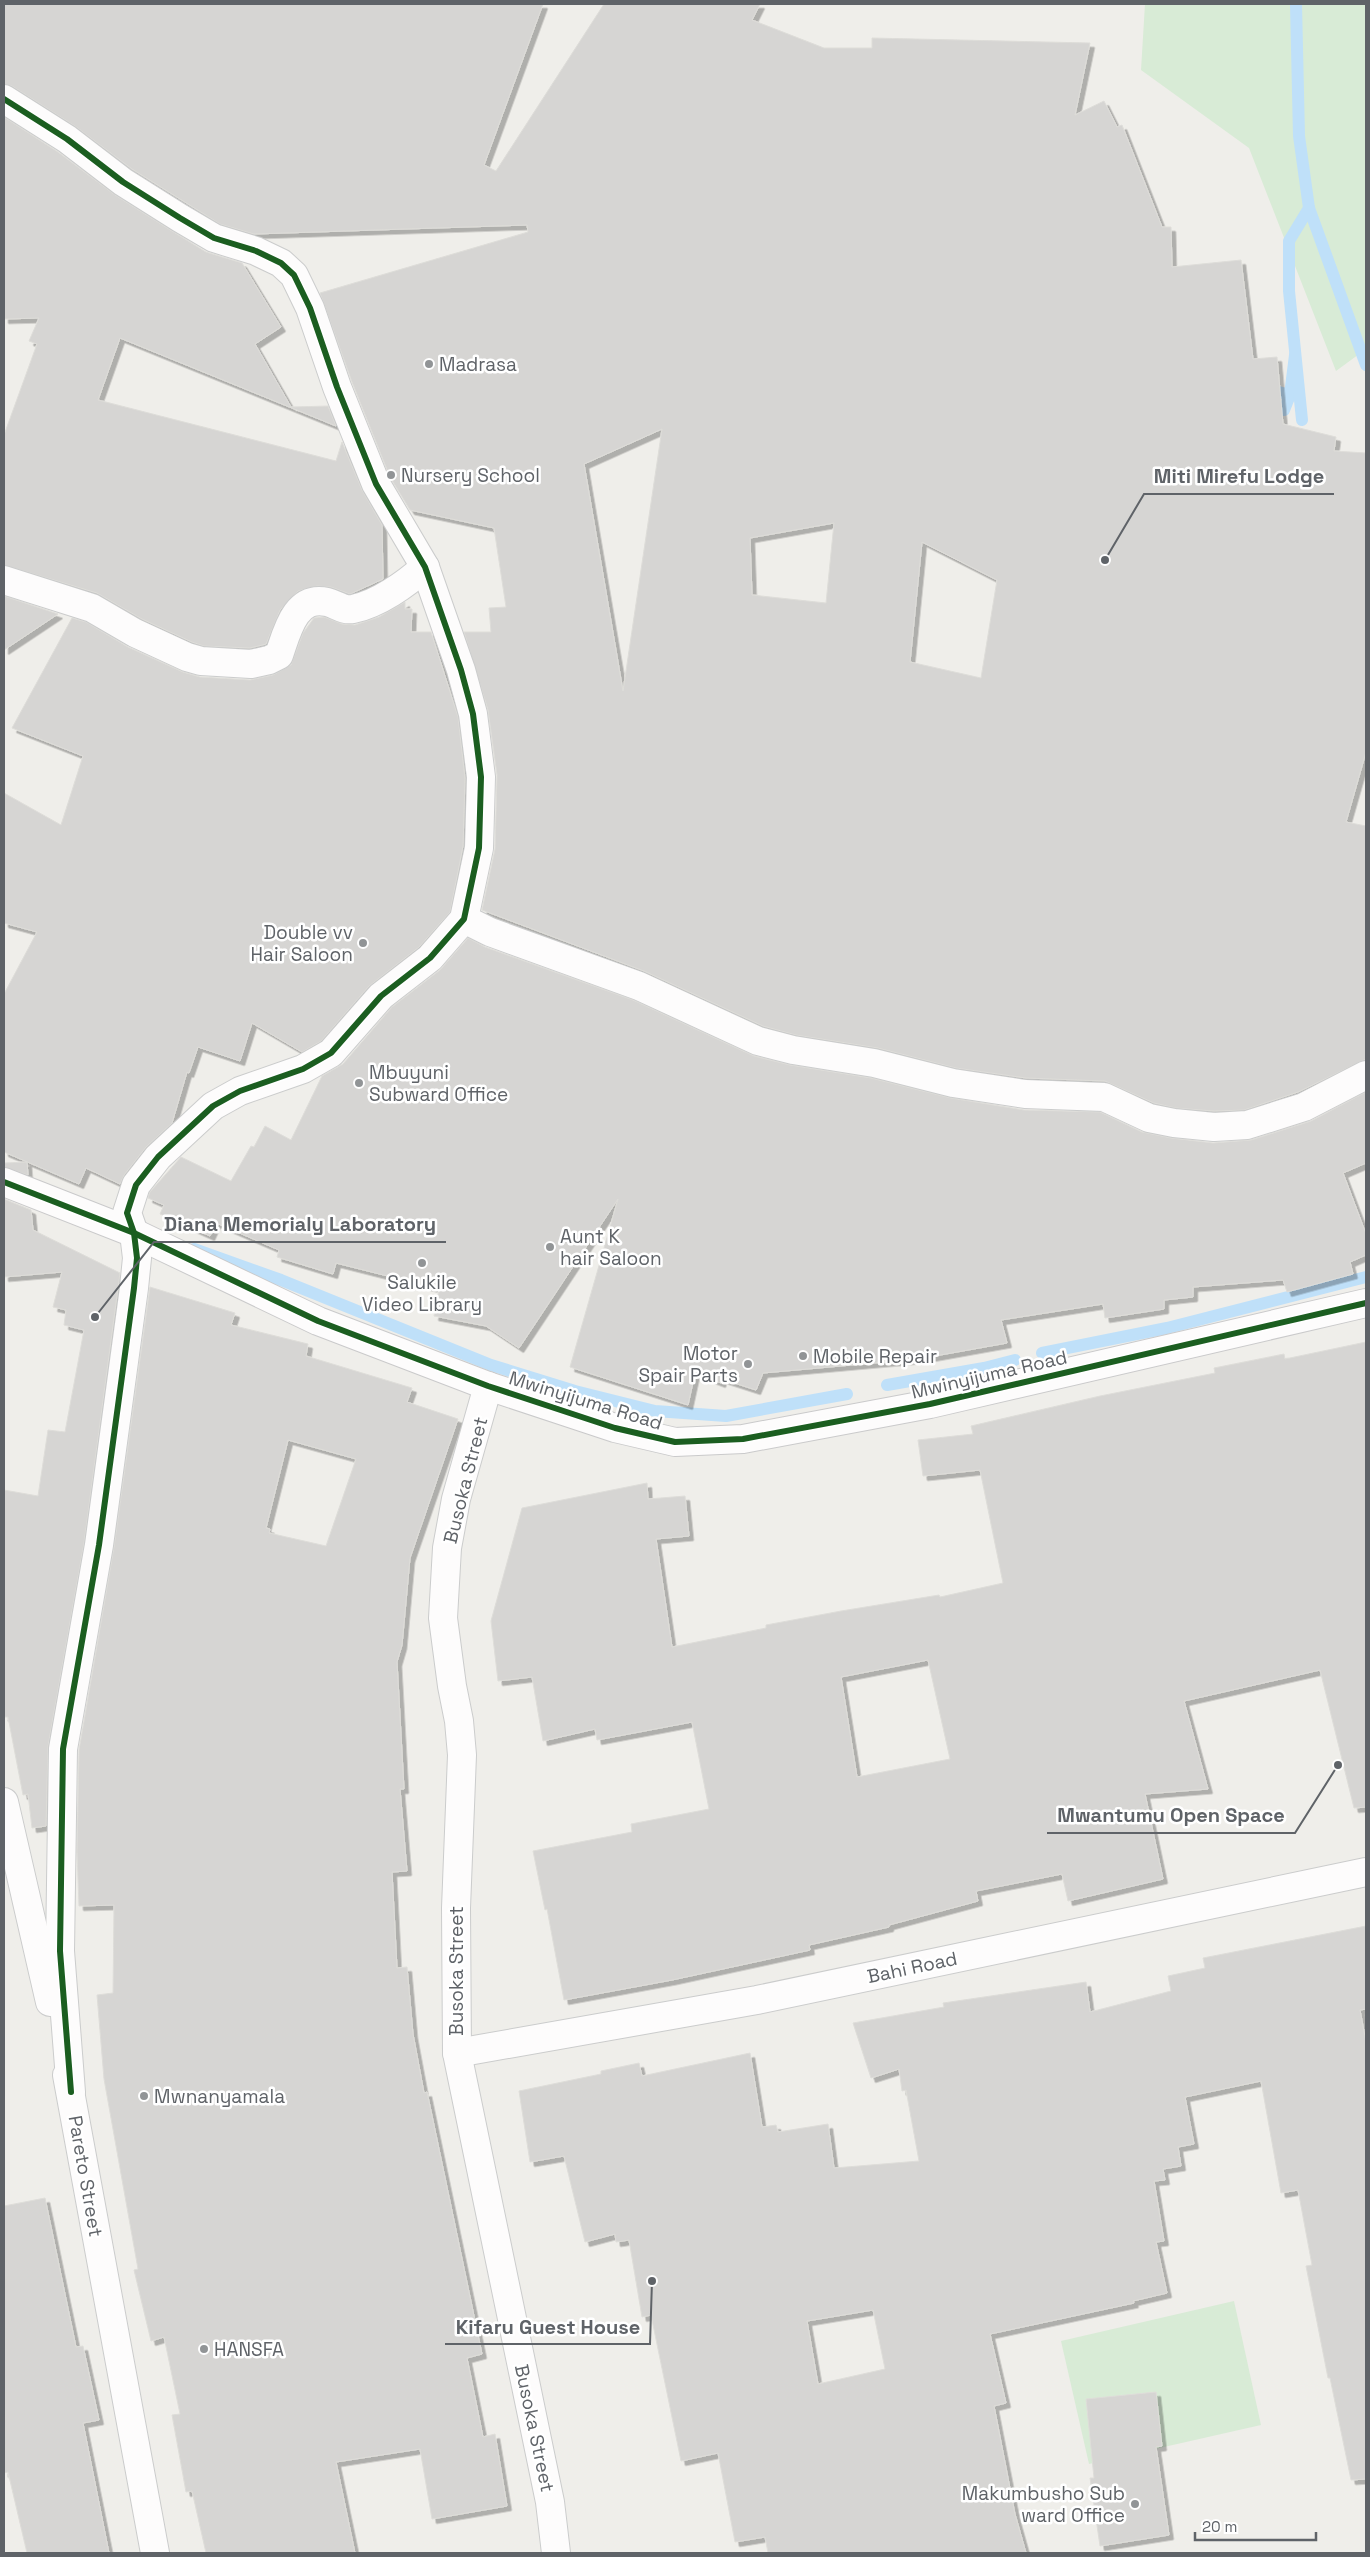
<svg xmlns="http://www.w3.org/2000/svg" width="1370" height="2557" viewBox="0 0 1370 2557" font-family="'Space Grotesk',sans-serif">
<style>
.green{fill:#d8ebd6}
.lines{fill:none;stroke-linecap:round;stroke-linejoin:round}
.stream{stroke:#bfe0f9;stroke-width:12}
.building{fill:#d6d5d3;stroke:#deddd9;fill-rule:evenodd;filter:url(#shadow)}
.street-casing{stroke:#cbcccc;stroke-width:30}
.secondary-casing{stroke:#cacacb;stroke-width:30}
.street{stroke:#fdfcfc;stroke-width:28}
.secondary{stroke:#fdfcfc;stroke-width:28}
.cycleway-casing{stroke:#fff;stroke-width:9}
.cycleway{stroke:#1b5e20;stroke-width:6}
.poi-dot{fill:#919496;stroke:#fff;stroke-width:2}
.labels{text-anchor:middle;stroke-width:5;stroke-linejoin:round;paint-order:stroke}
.poi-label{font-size:19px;fill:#5f6368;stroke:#fff;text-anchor:start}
.street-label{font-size:19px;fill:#5f6368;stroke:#fff}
.leader{fill:none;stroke:#5f6368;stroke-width:2}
.callout-dot{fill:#5f6368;stroke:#fff;stroke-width:2}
.callout-label{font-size:20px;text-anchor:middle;font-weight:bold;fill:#5f6368;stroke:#fff;stroke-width:5;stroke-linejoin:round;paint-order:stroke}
</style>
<defs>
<filter id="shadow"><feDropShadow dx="4.5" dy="4.5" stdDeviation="0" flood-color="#0004"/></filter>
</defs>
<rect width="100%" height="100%" fill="#efeeea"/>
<g class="green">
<polygon points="1145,4 1366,4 1366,349 1336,371 1249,148 1141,70"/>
<polygon points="1234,2301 1261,2425 1089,2464 1061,2341"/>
</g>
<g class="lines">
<g class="stream">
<polyline points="1296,4 1299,136 1309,208 1366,365"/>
<polyline points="1263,388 1290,395 1295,355"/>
<polyline points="1267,413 1273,409 1284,410 1290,395"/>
<polyline points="1302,420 1289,291 1289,241 1309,208"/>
<polyline points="194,1249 281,1280 491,1365 575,1391 655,1411 726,1416 847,1394"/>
<polyline points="1042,1353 1167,1328 1366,1277"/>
<polyline points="887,1385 984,1368 1015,1360"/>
</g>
</g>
<g class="building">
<path d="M4,4H543L484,165L496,171L604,4H760L752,20L824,48H872V38L1090,43L1075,115L1104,101L1117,127L1122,125L1162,227H1171L1172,267L1241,260L1253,359L1277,357L1283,424L1336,437L1334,451L1366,453V752L1346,822L1366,826V1059L1298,1092L1244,1110L1214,1111L1176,1108L1154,1103L1105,1081L1026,1078L956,1068L878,1048L796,1035L763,1026L644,971L482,910L495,849L497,775L488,710L464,632H491L489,608L506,607L494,528L410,510L390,477L352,382L320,293L528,232L527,225L254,234L220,224L132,169L75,126L12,86L4,84ZM662,429L623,691L584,464ZM834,523L826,603L752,595L750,538ZM922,542L997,580L981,678L910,662Z"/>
<polygon points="4,117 58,152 115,195 172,231 206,252 242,263 281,327 255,344 291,407 328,406 336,426 120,338 98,400 336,461 342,442 362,490 382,525 383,579 350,594 331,587 317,586 298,591 280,610 266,644 250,648 204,646 192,642 142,619 97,593 4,565 4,435 37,344 29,341 39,318 4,319"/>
<polygon points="4,596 58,614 4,650"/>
<polygon points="405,602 405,609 412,609 411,632 431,632 458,717 465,778 463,846 450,912 419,947 369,986 321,1041 302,1052 252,1023 240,1061 198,1047 189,1073 187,1072 172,1123 146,1147 124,1175 120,1184 86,1168 79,1184 4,1152 4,994 37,932 4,923 4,793 61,825 83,756 12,728 72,618 86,622 128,647 183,672 200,677 250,680 273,675 291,665 303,633 314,618 324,617 342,624 355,625 379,617"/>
<polygon points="468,938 485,947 633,1000 754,1056 790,1065 871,1078 951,1098 1024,1110 1100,1112 1142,1132 1171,1138 1213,1143 1251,1140 1311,1121 1366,1092 1366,1163 1343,1173 1366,1234 1366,1255 1350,1262 1353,1274 1287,1292 1283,1280 1193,1287 1193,1297 1164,1300 1164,1309 1105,1318 1103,1304 1001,1320 1007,1343 918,1359 763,1373 756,1390 722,1379 721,1383 695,1373 688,1405 570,1367 618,1199 519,1348 486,1326 434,1316 439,1289 336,1263 333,1274 277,1257 279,1250 216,1223 210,1236 160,1214 164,1205 148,1198 150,1192 181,1157 231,1181 251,1146 254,1147 265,1126 291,1140 322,1076 343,1064 392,1007 440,970"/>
<polygon points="27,1162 28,1175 4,1167 4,1163"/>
<polygon points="4,1199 31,1210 33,1230 120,1273 84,1543 48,1746 46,1826 32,1828 28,1794 23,1795 8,1717 4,1717 4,1490 38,1496 48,1430 65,1432 84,1330 64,1325 66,1310 53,1307 62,1272 4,1277"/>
<path d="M150,1287L235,1313L231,1325L308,1344L306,1356L412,1388L407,1402L458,1419L410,1558L402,1645L397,1662L404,1789H400L407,1871L392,1872L397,1968L407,1967L413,2034L424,2093L427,2092L482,2354L467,2358L483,2437L495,2434L507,2506L432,2519L420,2449L336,2462L355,2553H206L192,2491L186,2492L172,2415L180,2414L164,2337L151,2341L134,2270L138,2269L104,2079L97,1995L113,1993L114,1905L79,1906L77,1852L79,1750L114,1547ZM288,1440L356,1459L326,1546L269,1533L270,1529L266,1528Z"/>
<path d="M1366,1342V1807L1354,1808L1320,1670L1184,1701L1208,1789L1145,1794L1163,1879L1068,1901L1062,1874L976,1891L978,1901L889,1925V1927L809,1945L810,1950L672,1980L564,2000L547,1909L545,1910L533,1851L632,1832L631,1824L709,1809L692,1722L597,1740L595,1729L543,1741L532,1677L498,1681L491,1621L522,1508L647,1483L648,1499L685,1496L689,1536L656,1539L672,1647L766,1628V1625L841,1611L939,1595L940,1597L1003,1583L980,1470L923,1476L918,1440L973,1434L971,1426L1100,1396L1215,1373L1214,1368L1284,1354L1285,1359ZM928,1660L950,1759L857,1777L841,1677Z"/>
<path d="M1366,1926V2009L1360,2010L1366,2042V2479L1351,2480L1330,2378H1328L1306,2266L1312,2265L1298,2190L1281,2193L1261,2081L1185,2097L1194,2144L1178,2147L1181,2166L1163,2169L1165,2180L1154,2181L1164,2241L1156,2242L1167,2293L1133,2301L1134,2303L990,2334L1006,2403L994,2406L1015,2514L1026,2553H768L765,2537L735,2542L718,2453L681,2461L651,2315L642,2317L629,2240L616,2242L615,2234L585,2242L564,2156L530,2162L519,2091L601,2074V2071L639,2063L642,2076L750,2053L762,2127L776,2125L778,2132L828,2124L834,2168L919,2161L906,2090L902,2091L899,2069L871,2078L853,2023L944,2007L943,2003L1086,1982L1090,2012L1171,1991L1168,1976L1205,1968L1203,1958ZM873,2310L885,2369L818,2384L807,2321Z"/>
<polygon points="45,2198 76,2347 83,2346 99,2420 83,2423 109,2553 27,2553 8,2472 4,2473 4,2206"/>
<polygon points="1156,2392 1162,2446 1156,2447 1169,2535 1100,2546 1090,2478 1094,2478 1086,2399"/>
</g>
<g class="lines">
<defs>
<g id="street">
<polyline points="4,99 67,139 123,182 180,218 214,238 256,251 281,263 294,275 310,308 337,387 376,484 425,567 461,670 473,714 481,777 479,848 464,919 430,958 381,996 331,1053 303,1069 240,1091 213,1106 158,1157 136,1185 127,1213 134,1233 137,1258 134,1288 99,1545 63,1749 60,1951 71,2092"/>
<path d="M4,580L92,608L135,633L187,657L201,661L251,664L269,660L279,655C287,632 295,595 327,602C336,604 343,611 353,609C378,604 406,584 425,567"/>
<polyline points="464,919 490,932 639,986 758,1041 793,1050 874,1063 953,1083 1025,1094 1104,1097 1149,1118 1174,1123 1214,1127 1247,1125 1304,1107 1366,1075"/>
<polyline points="488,1386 456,1499 447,1548 443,1618 452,1686 459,1721 462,1755 456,1908 457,2053 550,2502 556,2553"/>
<polyline points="4,1802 50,2002"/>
<polyline points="457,2053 757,2000 1366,1872"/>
<polyline points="67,2075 155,2553"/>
</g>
<polyline id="secondary" points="4,1182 134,1233 318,1321 488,1386 615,1428 675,1442 743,1439 930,1404 1366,1303"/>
</defs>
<use href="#street" class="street-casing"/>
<use href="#secondary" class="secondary-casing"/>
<use href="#street" class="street"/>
<use href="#secondary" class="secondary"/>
<defs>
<g id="cycleway">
<polyline points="4,99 67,139 123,182 180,218 214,238 256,251 281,263 294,275 310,308 337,387 376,484 425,567 461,670 473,714 481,777 479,848 464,919 430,958 381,996 331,1053 303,1069 240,1091 213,1106 158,1157 136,1185 127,1213 134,1233 137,1258 134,1288 99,1545 63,1749 60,1951 71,2092"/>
<polyline points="4,1182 134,1233 318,1321 488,1386 615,1428 675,1442 743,1439 930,1404 1366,1303"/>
</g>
</defs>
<use href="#cycleway" class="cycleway-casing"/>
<use href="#cycleway" class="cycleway"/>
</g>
<g class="poi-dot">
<circle cx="429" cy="364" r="5"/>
<circle cx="391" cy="475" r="5"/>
<circle cx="363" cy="943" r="5"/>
<circle cx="359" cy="1083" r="5"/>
<circle cx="550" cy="1247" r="5"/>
<circle cx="422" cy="1263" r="5"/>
<circle cx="803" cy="1356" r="5"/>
<circle cx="748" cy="1364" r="5"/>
<circle cx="144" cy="2096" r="5"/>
<circle cx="204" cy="2349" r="5"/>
<circle cx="1135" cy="2504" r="5"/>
</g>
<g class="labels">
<g class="poi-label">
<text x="439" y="371">Madrasa</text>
<text x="401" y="482">Nursery School</text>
<text x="353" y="939" text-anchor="end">Double vv<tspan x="353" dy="22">Hair Saloon</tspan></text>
<text x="369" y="1079">Mbuyuni<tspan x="369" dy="22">Subward Office</tspan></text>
<text x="560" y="1243">Aunt K<tspan x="560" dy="22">hair Saloon</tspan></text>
<text x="422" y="1289" text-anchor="middle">Salukile<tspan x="422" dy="22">Video Library</tspan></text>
<text x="738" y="1360" text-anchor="end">Motor<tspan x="738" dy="22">Spair Parts</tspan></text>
<text x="813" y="1363">Mobile Repair</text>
<text x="154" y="2103">Mwnanyamala</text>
<text x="214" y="2356">HANSFA</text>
<text x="1125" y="2500" text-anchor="end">Makumbusho Sub<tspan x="1125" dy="22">ward Office</tspan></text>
</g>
<g class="street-label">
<text transform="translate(989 1374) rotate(-13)" y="7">Mwinyijuma Road</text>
<text transform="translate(586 1400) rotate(17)" y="7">Mwinyijuma Road</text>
<text transform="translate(465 1480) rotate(-76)" y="7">Busoka Street</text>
<text transform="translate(912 1967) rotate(-12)" y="7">Bahi Road</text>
<text transform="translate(456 1971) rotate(-90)" y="7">Busoka Street</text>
<text transform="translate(86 2176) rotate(80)" y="7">Pareto Street</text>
<text transform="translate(535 2428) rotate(78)" y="7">Busoka Street</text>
</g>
</g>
<path class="leader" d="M1105 560L1144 494H1334M95 1317L154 1242H446M1338 1765L1295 1833H1047M652 2281L650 2344H445"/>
<g class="callout-dot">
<circle cx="1105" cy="560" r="5"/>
<circle cx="95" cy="1317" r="5"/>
<circle cx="1338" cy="1765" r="5"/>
<circle cx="652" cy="2281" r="5"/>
</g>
<g class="callout-label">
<text x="1239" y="483">Miti Mirefu Lodge</text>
<text x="300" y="1231">Diana Memorialy Laboratory</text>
<text x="1171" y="1822">Mwantumu Open Space</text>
<text x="548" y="2334">Kifaru Guest House</text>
</g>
<rect width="1370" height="2557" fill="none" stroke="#5f6368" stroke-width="10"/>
<path d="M1195 2532v8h121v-8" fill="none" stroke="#5f6368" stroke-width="2.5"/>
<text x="1202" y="2532" font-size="15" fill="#5f6368" stroke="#ffffff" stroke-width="4" paint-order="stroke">20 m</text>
</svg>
